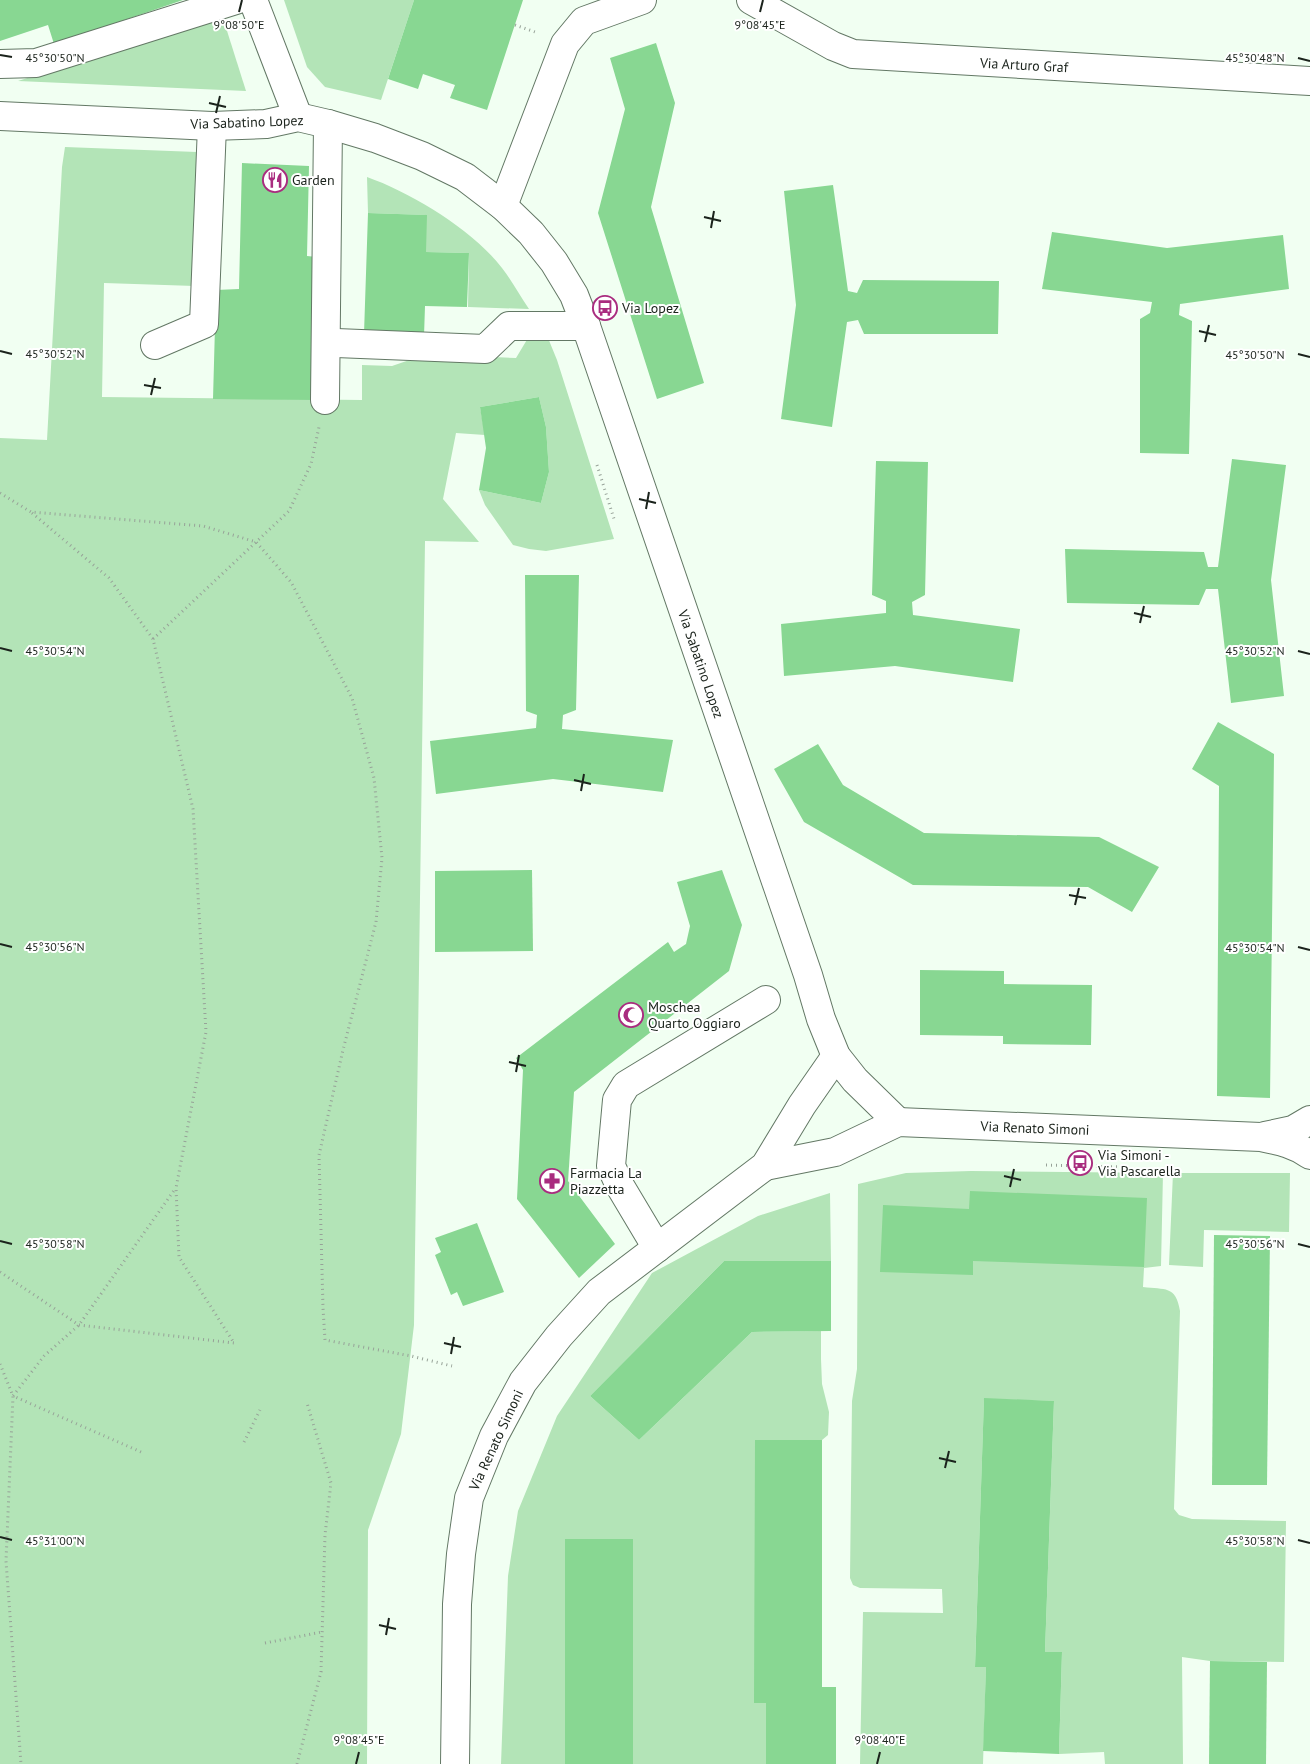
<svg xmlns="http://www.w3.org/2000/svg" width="1310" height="1764" viewBox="0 0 1310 1764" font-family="'PT Sans',sans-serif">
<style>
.green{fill:#b3e4b7}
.building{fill:#88d792}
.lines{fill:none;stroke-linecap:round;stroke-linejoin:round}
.minor-casing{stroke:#637865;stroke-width:30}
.path{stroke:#97a298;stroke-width:3;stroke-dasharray:1 4;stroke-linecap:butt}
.minor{stroke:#fff;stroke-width:28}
.ticks{fill:none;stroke:#1b231c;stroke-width:2}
.labels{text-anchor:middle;stroke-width:4;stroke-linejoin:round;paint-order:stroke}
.street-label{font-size:14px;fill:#1b231c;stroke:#fff}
.poi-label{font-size:14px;fill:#1b231c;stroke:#fff;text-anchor:start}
.ticks-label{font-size:12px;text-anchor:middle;fill:#1b231c;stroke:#fff;stroke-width:4;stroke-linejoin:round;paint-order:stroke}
</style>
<rect width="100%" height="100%" fill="#f1fff2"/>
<g class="green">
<polygon points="284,0 414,0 381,100 325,87 307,67"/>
<polygon points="222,15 246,91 18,81"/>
<polygon points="65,147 197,152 195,286 104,283 102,397 362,400 362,365 392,366 427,354 516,358 528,338 548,338 557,360 614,539 546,551 529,549 513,545 485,505 479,490 541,503 549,472 546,427 539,397 480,407 485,435 456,433 443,499 479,542 425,541 414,1325 401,1434 368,1530 367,1764 0,1764 0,438 47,440 62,167"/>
<path d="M367,177C412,193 473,230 502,268C512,281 520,296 529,309L468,307L469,253L426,252V215L368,213Z"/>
<path d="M971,1171L1163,1173L1161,1266L1144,1268L1143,1287C1165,1290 1176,1285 1180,1311L1174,1509L1179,1515L1192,1519L1286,1521L1284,1662L1210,1661L1182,1657L1183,1764H1105L1104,1752L1059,1754L1062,1652H1045L1054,1401L984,1399L975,1666L986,1667L983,1764H860L863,1612L943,1613L942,1589L860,1588L853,1585L850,1578L852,1401L857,1369L858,1184L906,1173Z"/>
<polygon points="1173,1173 1290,1173 1289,1232 1204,1230 1203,1267 1169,1265"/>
<polygon points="830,1193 831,1261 724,1261 590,1396 639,1440 752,1332 821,1331 821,1359 822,1384 829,1412 828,1435 822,1440 755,1440 766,1703 766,1764 501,1764 508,1576 518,1511 557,1416 652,1273 758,1216"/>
</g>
<g class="building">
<polygon points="0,0 183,0 54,44 48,25 0,41"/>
<polygon points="414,0 523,0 487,110 450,98 455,85 423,74 418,89 388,79"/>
<polygon points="656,43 675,103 651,207 704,383 657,399 598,213 625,109 610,58"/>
<polygon points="242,163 309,166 307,256 317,257 314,400 213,399 216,290 239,289"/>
<polygon points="833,185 848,291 857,293 863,280 999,281 998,334 864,334 858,320 847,322 832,427 781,419 796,305 784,191"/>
<polygon points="368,213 427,215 426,252 469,253 467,307 425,306 424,336 364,334"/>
<polygon points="1052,232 1167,248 1283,235 1289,289 1180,304 1179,315 1192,321 1189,454 1140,453 1140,319 1150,313 1152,302 1042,289"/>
<polygon points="539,397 546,427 549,472 541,503 479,490 486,448 480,407"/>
<polygon points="1232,459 1286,465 1271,580 1284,696 1231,703 1218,589 1206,589 1199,605 1067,603 1065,549 1204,552 1208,567 1218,567"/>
<polygon points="876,461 928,462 925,595 912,602 913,615 1020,629 1013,682 895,666 784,676 781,624 886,613 886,601 872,595"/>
<polygon points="525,575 579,575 576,710 563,715 562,729 673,740 663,792 553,779 436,794 430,741 536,728 537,715 526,711"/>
<polygon points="1218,722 1274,754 1270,1098 1217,1096 1219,786 1192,769"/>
<polygon points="818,744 843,785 924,833 1099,837 1159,867 1132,912 1088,887 913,885 804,822 774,769"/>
<polygon points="532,870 533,951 435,952 435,871"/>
<polygon points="722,870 742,925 729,971 574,1092 568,1181 615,1244 579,1278 517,1199 523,1070 516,1058 668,942 674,952 686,944 690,926 677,882"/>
<polygon points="920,970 1004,971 1004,984 1092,985 1091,1045 1003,1044 1003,1036 920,1035"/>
<polygon points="970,1191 1147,1198 1144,1267 973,1261 973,1275 880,1272 883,1205 969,1209"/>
<polygon points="477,1223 504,1292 463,1306 457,1292 451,1295 435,1255 441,1252 435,1238"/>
<polygon points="1214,1235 1270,1236 1267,1485 1212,1485"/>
<polygon points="724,1261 831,1261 831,1331 752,1332 639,1440 590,1396"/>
<polygon points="984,1398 1054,1401 1045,1652 1062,1652 1059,1754 983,1751 986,1667 975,1667"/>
<polygon points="755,1440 822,1440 822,1687 836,1687 836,1764 766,1764 766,1703 754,1703"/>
<rect x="565" y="1539" width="68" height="225"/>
<polygon points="1210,1661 1267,1662 1266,1764 1209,1764"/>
</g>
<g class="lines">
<defs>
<g id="minor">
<polyline points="253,0 298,117"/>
<polyline points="751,0 833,46 853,54 1310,81"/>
<polyline points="0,64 36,63 236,0"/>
<polyline points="0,116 212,126 266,124 298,117 328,124 375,138 422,156 465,177 503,206 531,233 554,262 574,295 586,326 808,975 821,1019 836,1056 855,1080 898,1122"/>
<polyline points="503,206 565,44 584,21 642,0"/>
<polyline points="336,343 485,349 509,326 586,326"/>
<polyline points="155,345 204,324 212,126"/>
<polyline points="325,400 328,124"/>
<polyline points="1265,1136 1293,1130 1310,1120"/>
<path d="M765,1166L835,1152L898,1122L1261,1137C1280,1141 1295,1144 1310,1155"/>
<polyline points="657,1248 620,1186 611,1166 617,1100 626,1085 766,1000"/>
<polyline points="455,1764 457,1604 461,1554 469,1498 494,1436 523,1382 559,1336 599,1292 765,1166 802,1105 836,1056"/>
</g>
</defs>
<use href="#minor" class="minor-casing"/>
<g class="path">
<polyline points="515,25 538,33"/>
<polyline points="597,465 615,522"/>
<polyline points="0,493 31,512 203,526 256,542 291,582 352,698 374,778 382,858 376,922 343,1050 319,1155 323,1308 325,1340 411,1356 452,1366"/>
<polyline points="32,513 109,578 153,639 193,809 206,1032 176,1188 179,1257 234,1343"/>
<polyline points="153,639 289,511 311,464 319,427"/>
<polyline points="1046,1165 1123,1167"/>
<polyline points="0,1272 79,1325 234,1343"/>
<polyline points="0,1364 13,1396 6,1561 21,1764"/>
<polyline points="244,1442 260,1410"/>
<polyline points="141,1452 13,1396 44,1356 79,1325 175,1189"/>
<polyline points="265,1643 322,1632"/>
<polyline points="297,1764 321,1672 325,1535 331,1483 307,1403"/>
</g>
<use href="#minor" class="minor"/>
</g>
<path class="ticks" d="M239,12L242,0M760,12L763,0M0,55L12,57M1298,58L1310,61M209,103L226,107M216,113L220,96M704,217L721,221M711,228L714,211M1199,331L1216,335M1205,342L1209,325M0,351L12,354M1298,354L1310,357M144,385L161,388M151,395L155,378M639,499L656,503M646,509L649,492M1134,613L1151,617M1140,623L1144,606M0,648L12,651M1298,651L1310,654M574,780L591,784M581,791L584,774M1069,895L1086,898M1075,905L1079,888M0,944L12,947M1298,947L1310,950M509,1062L526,1066M516,1072L519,1055M1004,1176L1021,1180M1010,1187L1014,1169M0,1241L12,1244M1298,1244L1310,1247M444,1343L461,1347M451,1354L454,1337M939,1458L956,1462M945,1468L949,1451M0,1537L12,1540M1298,1540L1310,1543M379,1625L396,1629M386,1635L389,1618M356,1764L359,1752M877,1764L880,1752"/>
<defs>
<symbol id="restaurant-ring" viewBox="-11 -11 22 22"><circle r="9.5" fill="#fff" stroke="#a92c7f" stroke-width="1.5"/><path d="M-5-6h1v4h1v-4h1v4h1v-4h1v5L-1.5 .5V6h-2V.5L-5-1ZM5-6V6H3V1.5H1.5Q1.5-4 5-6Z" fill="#a92c7f"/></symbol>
<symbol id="bus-ring" viewBox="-11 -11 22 22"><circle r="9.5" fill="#fff" stroke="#a92c7f" stroke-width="1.5"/><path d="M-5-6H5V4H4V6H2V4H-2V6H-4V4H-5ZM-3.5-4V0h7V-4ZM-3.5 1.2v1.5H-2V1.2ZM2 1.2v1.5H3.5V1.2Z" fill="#a92c7f"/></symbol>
<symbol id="mosque-ring" viewBox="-11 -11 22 22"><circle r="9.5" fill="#fff" stroke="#a92c7f" stroke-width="1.5"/><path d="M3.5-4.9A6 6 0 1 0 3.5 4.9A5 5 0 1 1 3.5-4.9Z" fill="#a92c7f"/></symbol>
<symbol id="pharmacy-ring" viewBox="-11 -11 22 22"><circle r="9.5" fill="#fff" stroke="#a92c7f" stroke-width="1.5"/><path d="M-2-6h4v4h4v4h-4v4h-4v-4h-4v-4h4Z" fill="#a92c7f"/></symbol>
</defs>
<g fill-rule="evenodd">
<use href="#restaurant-ring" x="261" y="166" width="28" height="28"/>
<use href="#bus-ring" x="591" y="294" width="28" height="28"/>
<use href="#mosque-ring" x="617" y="1001" width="28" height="28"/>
<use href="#bus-ring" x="1066" y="1149" width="28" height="28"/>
<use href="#pharmacy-ring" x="538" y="1167" width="28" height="28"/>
</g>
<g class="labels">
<g class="street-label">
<text transform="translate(1024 65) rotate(3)" y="5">Via Arturo Graf</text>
<text transform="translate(247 122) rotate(-2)" y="5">Via Sabatino Lopez</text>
<text transform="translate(701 664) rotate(71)" y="5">Via Sabatino Lopez</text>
<text transform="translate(1035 1128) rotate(2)" y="5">Via Renato Simoni</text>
<text transform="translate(496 1440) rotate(-65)" y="5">Via Renato Simoni</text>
</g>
<g class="poi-label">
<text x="292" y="185">Garden</text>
<text x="622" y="313">Via Lopez</text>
<text x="648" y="1012">Moschea<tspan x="648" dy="16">Quarto Oggiaro</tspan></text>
<text x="1098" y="1160">Via Simoni -<tspan x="1098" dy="16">Via Pascarella</tspan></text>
<text x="570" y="1178">Farmacia La<tspan x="570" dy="16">Piazzetta</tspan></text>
</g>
</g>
<g class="ticks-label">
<text x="760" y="29">9°08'45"E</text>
<text x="239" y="29">9°08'50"E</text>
<text x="55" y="62">45°30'50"N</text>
<text x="1255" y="62">45°30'48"N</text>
<text x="55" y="358">45°30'52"N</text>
<text x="1255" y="359">45°30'50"N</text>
<text x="55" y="655">45°30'54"N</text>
<text x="1255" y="655">45°30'52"N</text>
<text x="55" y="951">45°30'56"N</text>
<text x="1255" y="952">45°30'54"N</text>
<text x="55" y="1248">45°30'58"N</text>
<text x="1255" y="1248">45°30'56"N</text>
<text x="55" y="1545">45°31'00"N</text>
<text x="1255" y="1545">45°30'58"N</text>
<text x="359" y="1744">9°08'45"E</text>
<text x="880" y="1744">9°08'40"E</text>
</g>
</svg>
